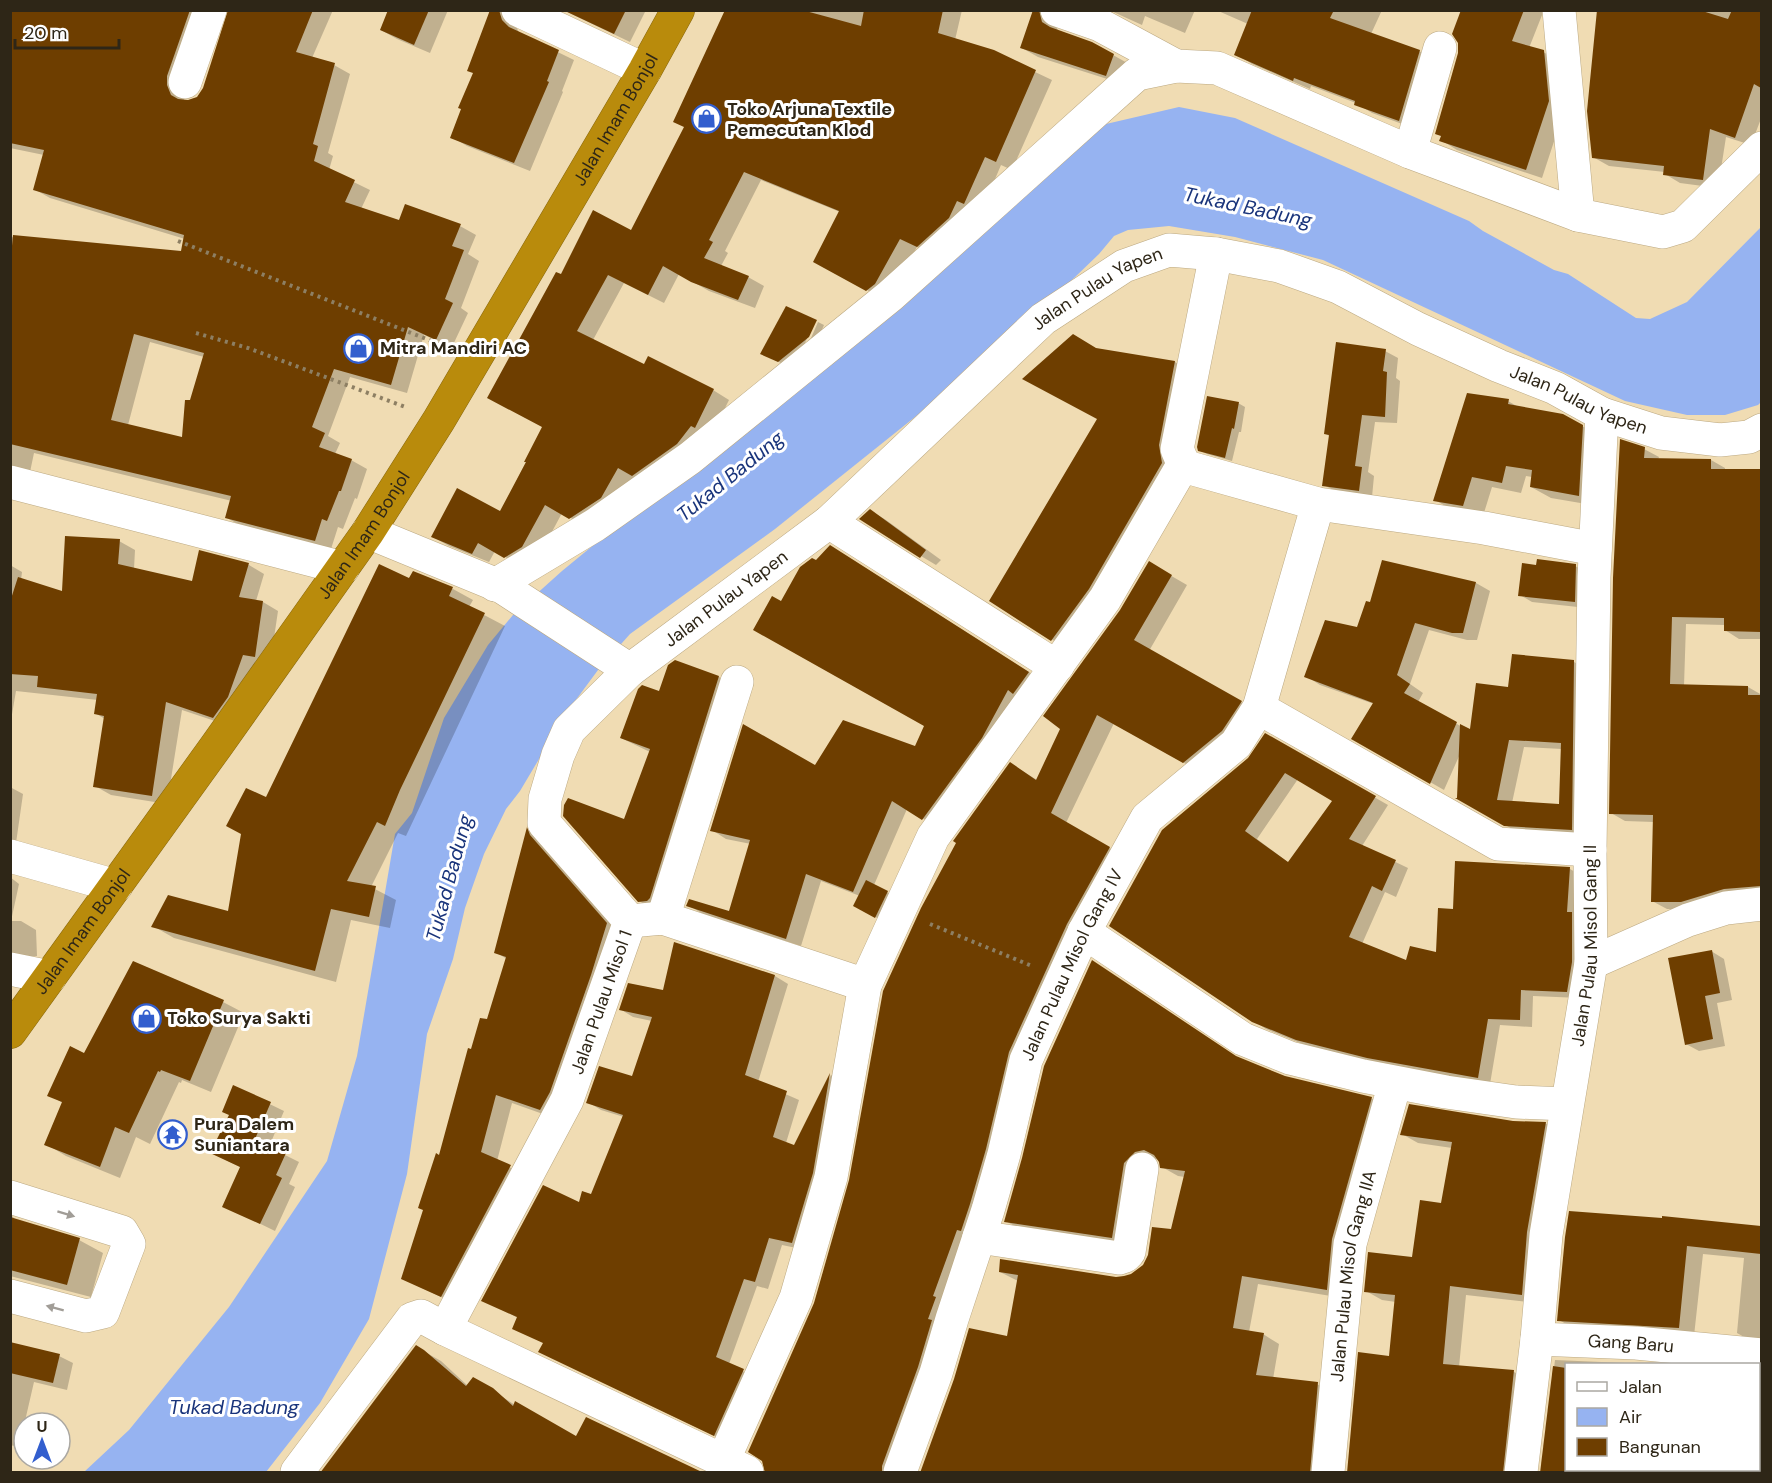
<svg xmlns="http://www.w3.org/2000/svg" width="1772" height="1483" viewBox="0 0 1772 1483" font-family="'DM Sans',sans-serif">
<style>
.water{fill:#96b3f1}
.shadow{fill:#0003;fill-rule:evenodd}
.building{fill:#6e3e00;fill-rule:evenodd}
.lines{fill:none;stroke-linecap:round;stroke-linejoin:round}
.minor-casing{stroke:#bca982;stroke-width:34}
.highway-casing{stroke:#886810;stroke-width:34}
.path{stroke:#8d7f63;stroke-width:4;stroke-dasharray:3 4.5;stroke-linecap:butt}
.minor{stroke:#fff;stroke-width:33}
.highway{stroke:#b98b0c;stroke-width:33}
.oneway{fill:#a19d97}
.labels{text-anchor:middle;stroke-width:6;stroke-linejoin:round;paint-order:stroke}
.poi-label{font-size:18px;font-weight:bold;fill:#2e2617;stroke:#fff;text-anchor:start}
.street-label{font-size:18px;fill:#2e2617;stroke:#fff}
.water-label{font-size:20px;font-style:italic;fill:#19347b;stroke:#fff}
</style>
<rect width="100%" height="100%" fill="#f0dcb3"/>
<polygon class="water" points="1179,107 1235,118 1469,221 1483,231 1554,270 1568,274 1636,318 1650,319 1687,302 1761,227 1761,402 1758,405 1725,415 1687,415 1625,401 1323,260 1235,237 1169,226 1128,230 1114,236 1099,254 1000,349 775,529 630,634 598,670 567,712 520,791 506,809 484,854 465,908 453,959 427,1034 407,1174 369,1319 320,1403 266,1472 84,1472 129,1430 229,1307 327,1161 357,1056 395,834 412,813 444,718 488,645 513,615 562,571 1106,124"/>
<g class="shadow">
<path d="M10,10H194L183,97L185,102L198,98L204,89L230,10H333L312,58L334,65L350,74L328,153L333,156L329,170L370,190L361,209L400,222L406,206L460,226L476,235L468,254L479,261L461,308L468,313L452,347L424,335L407,393L350,377L328,436L340,443L335,454L351,460L367,469L357,499L355,498L343,529L338,527L331,549L243,527L227,518L232,501L34,453L30,472L10,477V237L182,252L185,239L50,198L34,189L44,155L10,148ZM150,342L204,357L191,402L183,438L128,425Z"/>
<polygon points="390,10 448,10 430,53 397,39 381,30"/>
<polygon points="491,10 517,10 515,22 518,31 521,34 574,60 562,91 563,92 530,171 467,146 452,137 474,73"/>
<polygon points="563,10 646,10 630,42"/>
<polygon points="736,10 962,10 955,40 993,52 1052,80 1012,170 1001,165 981,212 934,255 917,247 891,293 884,299 831,271 840,212 761,180 725,251 728,253 721,266 748,277 764,286 755,308 709,291 679,274 664,303 624,283 593,340 644,366 713,390 729,400 711,436 649,484 635,476 617,507 587,527 562,513 539,556 521,566 495,551 489,562 449,546 433,537 500,513 544,427 561,276 632,232 685,127"/>
<polygon points="1035,10 1057,10 1054,23 1059,32 1113,55 1129,64 1123,84 1038,57 1022,48"/>
<polygon points="1109,10 1195,10 1185,33 1145,16 1142,25"/>
<polygon points="1216,10 1382,10 1371,34 1419,51 1436,61 1416,129 1372,113 1356,103 1311,86 1310,89 1252,64 1236,54 1248,24"/>
<polygon points="1462,10 1544,10 1529,48 1543,52 1560,61 1564,111 1542,178 1457,150 1441,140 1460,53"/>
<polygon points="1598,10 1762,10 1762,116 1751,145 1726,137 1718,188 1680,183 1665,174 1665,172 1609,166 1593,157"/>
<polygon points="815,321 805,343 808,345 818,322 824,325 817,341 786,366 770,357"/>
<polygon points="1096,349 1175,362 1190,371 1174,455 1067,649 991,601 1099,419"/>
<polygon points="1385,351 1398,358 1396,378 1400,381 1397,423 1375,422 1368,472 1374,476 1372,497 1337,492 1324,485 1331,437 1326,434"/>
<polygon points="1508,401 1520,408 1562,415 1602,437 1598,506 1551,498 1531,487 1532,477 1526,476 1521,493 1492,487 1483,516 1454,511 1435,500"/>
<polygon points="1238,403 1245,407 1241,432 1239,432 1232,461 1207,454 1199,450"/>
<polygon points="1644,449 1659,457 1658,460 1711,460 1725,468 1725,471 1762,471 1762,639 1739,639 1725,630 1725,625 1686,624 1684,686 1748,687 1762,695 1762,894 1697,910 1667,909 1652,901 1654,822 1625,821 1611,813"/>
<polygon points="871,511 886,520 941,560 936,565 921,556"/>
<polygon points="119,541 135,550 134,569 193,583 200,552 249,565 264,574 256,601 263,602 278,611 270,665 230,726 182,710 167,804 111,795 95,786 105,719 95,713 98,700 16,691 10,726 10,565 22,572 21,580 63,593"/>
<polygon points="845,555 1043,681 937,827 907,809 874,885 894,896 883,921 855,906 860,896 821,881 801,946 703,914 688,905 730,913 751,844 726,839 712,830 816,767 916,748 926,725 782,603 816,562"/>
<path d="M1383,562L1476,583L1490,591L1477,640H1467L1429,630L1410,684L1423,693L1418,702L1471,732L1509,689L1574,662L1588,670L1585,837L1519,833L1459,798L1460,754L1444,790L1367,746L1374,704L1320,685L1306,676L1358,629L1371,604ZM1524,747L1562,749L1560,806L1512,803Z"/>
<polygon points="1149,563 1187,585 1149,651 1257,711 1200,772 1114,723 1066,823 1125,857 1083,933 899,1472 767,1472 815,1304 1011,764 1037,780 1121,611"/>
<polygon points="1575,566 1588,573 1587,608 1532,602 1520,595"/>
<polygon points="413,572 453,589 473,600 469,607 505,626 406,836 398,833 371,887 396,900 390,928 351,920 336,982 174,938 153,926 229,913 266,799"/>
<polygon points="675,662 719,677 738,688 658,912 639,901 625,821 650,752 621,738 660,693"/>
<path d="M1266,735L1388,805L1362,846L1408,868L1396,897L1385,892L1362,944L1407,962L1438,954L1455,910L1570,869L1582,876L1580,998L1533,996L1532,1027L1500,1025L1490,1084L1381,1064L1310,1047L1266,1029L1111,926L1249,759ZM1298,779L1334,801L1289,863L1257,839Z"/>
<polygon points="10,787 23,794 15,850 10,856"/>
<polygon points="528,830 543,839 622,933 557,1119 512,1103 497,1161 527,1176 458,1305 403,1279 472,1051 488,1021 507,959 495,952"/>
<polygon points="10,877 19,884 11,921 21,921 36,930 37,956 10,958"/>
<polygon points="676,944 775,976 788,984 758,1082 799,1100 786,1143 795,1147 831,1075 843,1082 806,1250 782,1245 768,1289 757,1286 729,1364 756,1378 727,1442 540,1352 544,1343 514,1328 518,1318 483,1300 580,1204 592,1196 624,1117 601,1110 588,1102 633,1078 652,1021 633,1017 620,1009 664,992"/>
<polygon points="1711,951 1724,959 1732,1000 1717,1003 1725,1046 1699,1051 1686,1044"/>
<polygon points="223,1002 244,1013 211,1092 182,1080 181,1083 179,1082 150,1144 136,1137 120,1178 66,1156 46,1144 63,1103 49,1095 85,1055"/>
<polygon points="1241,1060 1285,1078 1371,1098 1387,1107 1343,1298 1258,1284 1249,1332 1263,1334 1279,1344 1273,1379 1317,1384 1333,1393 1326,1472 921,1472 1008,1338 1018,1281 1000,1272 1116,1278 1132,1275 1144,1266 1172,1230 1185,1177 1178,1176 1162,1167 1159,1159 1151,1160 1128,1246 1021,1230 1006,1221"/>
<polygon points="234,1087 284,1111 269,1147 299,1162 289,1184 295,1187 275,1231 224,1206 242,1168 212,1153 230,1115"/>
<polygon points="1513,1122 1545,1123 1561,1133 1538,1303 1466,1295 1459,1367 1514,1372 1530,1381 1519,1472 1348,1472 1390,1357 1396,1302 1382,1300 1366,1291 1413,1259 1443,1205 1452,1148 1418,1143 1402,1134"/>
<polygon points="10,1214 17,1221 79,1240 103,1253 91,1297 10,1276"/>
<polygon points="1566,1238 1762,1241 1762,1343 1753,1342 1737,1333 1744,1258 1703,1254 1694,1336 1575,1329 1559,1320"/>
<polygon points="10,1344 59,1356 73,1363 67,1390 34,1382 19,1447 10,1445"/>
<polygon points="416,1347 441,1361 468,1386 474,1379 515,1405 576,1438 322,1472"/>
<polygon points="1555,1360 1648,1364 1566,1364 1566,1470 1695,1470 1694,1472 1541,1472"/>
<polygon points="1758,1375 1762,1375 1762,1472 1715,1472 1715,1470 1758,1470"/>
</g>
<g class="building">
<path d="M10,10H190L167,76V85L171,95L178,99L188,100L197,97L203,88L228,10H313L296,52L335,63L313,144L318,146L314,161L355,180L345,202L399,220L405,204L461,224L452,246L464,250L445,299L453,303L436,340L408,327L391,385L334,369L312,427L325,433L319,447L352,459L341,491H339L327,521L322,519L315,541L225,518L231,496L10,444V267L13,235L181,251L184,235L33,190L44,150L10,143ZM134,334L204,353L190,400H185L182,437L111,420Z"/>
<polygon points="388,10 429,10 414,45 380,30"/>
<polygon points="490,10 499,10 502,20 509,27 559,50 547,81 549,82 514,163 450,138 461,109 458,108 473,73 467,71"/>
<polygon points="563,10 626,10 614,34"/>
<polygon points="725,10 802,10 861,26 864,10 943,10 938,33 994,50 1036,70 996,162 985,157 964,204 957,201 949,218 917,247 900,239 875,284 866,291 813,262 839,211 744,172 709,240 713,242 704,258 749,276 738,300 691,282 663,266 648,295 608,275 577,331 644,364 648,356 714,389 695,428 691,426 677,444 632,476 618,468 601,498 569,519 545,505 522,547 504,558 478,543 472,554 431,537 457,488 500,511 526,462 524,462 542,427 487,398 556,272 561,274 593,210 631,230 684,127 673,122"/>
<polygon points="1033,10 1039,10 1042,22 1050,27 1092,42 1114,54 1106,76 1020,48"/>
<polygon points="1252,10 1334,10 1330,18 1420,50 1399,121 1354,105 1355,101 1294,78 1293,81 1234,55"/>
<polygon points="1461,10 1524,10 1512,41 1544,50 1549,101 1526,170 1439,141 1441,136 1435,134 1458,53 1458,43 1452,34"/>
<polygon points="1597,10 1699,10 1728,19 1732,10 1761,10 1761,88 1754,84 1735,138 1710,129 1703,180 1663,175 1664,166 1592,158 1587,111"/>
<polygon points="786,306 817,320 809,337 778,362 760,354"/>
<polygon points="1073,334 1096,348 1175,361 1159,445 1162,463 1089,589 1051,641 989,601 1097,419 1022,379"/>
<polygon points="1336,342 1386,349 1383,371 1387,372 1385,417 1362,415 1355,466 1362,467 1359,491 1322,486 1329,435 1324,434"/>
<polygon points="1467,393 1509,399 1508,404 1563,414 1583,425 1579,496 1530,487 1532,470 1506,466 1502,483 1472,477 1463,506 1433,501"/>
<polygon points="1207,396 1239,402 1234,429 1232,428 1225,458 1198,451 1197,447"/>
<polygon points="1620,439 1645,447 1644,458 1711,459 1711,469 1761,469 1761,632 1724,631 1724,618 1672,617 1670,684 1748,686 1748,695 1761,695 1761,886 1724,889 1681,902 1651,902 1653,815 1609,814 1613,578"/>
<polygon points="870,509 926,550 920,558 859,519"/>
<polygon points="65,536 120,539 118,564 192,581 199,550 249,563 239,597 263,601 255,657 243,655 228,697 213,718 166,702 152,796 93,787 104,716 94,714 97,694 37,687 38,676 10,674 10,602 18,577 62,591"/>
<polygon points="830,545 1029,672 1013,694 1008,690 982,738 922,820 892,801 853,892 806,874 786,939 686,906 689,899 729,911 750,840 710,831 743,724 815,765 843,720 915,746 924,726 753,630 772,596 781,601 800,567 812,558 816,560"/>
<polygon points="1537,559 1576,564 1575,602 1518,596 1522,563 1536,565"/>
<polygon points="1382,560 1476,582 1463,633 1452,633 1415,623 1397,675 1410,684 1404,693 1457,722 1430,784 1351,739 1373,703 1304,677 1325,620 1357,627 1366,601 1370,602"/>
<polygon points="1149,561 1172,575 1134,640 1242,701 1222,731 1183,763 1097,715 1051,813 1110,847 1067,924 1009,1052 986,1149 970,1204 961,1231 957,1230 933,1296 936,1297 928,1319 932,1320 918,1367 882,1466 882,1473 765,1473 762,1461 748,1452 814,1303 849,1180 883,991 921,908 956,843 953,841 1010,762 1036,780 1060,729 1043,716 1120,610"/>
<polygon points="379,564 409,578 413,571 453,587 449,596 485,613 400,790 385,826 377,822 347,881 376,886 369,917 331,909 315,971 151,927 168,895 228,911 241,834 226,826 246,788 266,797"/>
<path d="M1512,654L1574,660L1572,830L1504,826L1455,798H1457L1460,724L1470,729L1476,683L1508,687ZM1509,740L1561,743L1559,804L1497,800Z"/>
<polygon points="675,660 719,676 650,898 647,901 638,902 563,816 564,805 568,798 624,819 650,749 620,738 638,689 642,685 659,691 668,665"/>
<path d="M1265,733L1376,796L1349,839L1396,860L1382,891L1372,886L1349,937L1406,960L1410,946L1436,952L1438,908L1453,909L1455,861L1570,867L1567,912H1572V962L1567,992L1521,990L1520,1020L1488,1019L1478,1078L1367,1058L1296,1040L1252,1022L1109,926L1162,830L1248,758ZM1285,773L1332,801L1288,862L1245,831Z"/>
<polygon points="527,827 530,835 607,923 591,975 550,1092 540,1110 496,1095 481,1152 511,1165 441,1297 401,1279 423,1210 418,1208 436,1153 439,1155 468,1048 471,1049 480,1018 487,1019 506,957 494,953"/>
<polygon points="866,880 888,891 875,918 853,906"/>
<polygon points="674,942 775,975 745,1075 787,1091 773,1137 794,1145 830,1073 813,1173 792,1243 769,1238 755,1282 744,1279 716,1357 744,1369 714,1436 538,1352 543,1343 512,1329 517,1317 481,1301 543,1185 579,1202 582,1191 591,1194 623,1115 586,1103 599,1066 632,1076 652,1017 619,1010 628,983 663,990"/>
<polygon points="1712,950 1720,993 1705,996 1713,1039 1685,1045 1668,958"/>
<polygon points="1092,960 1236,1056 1285,1076 1372,1097 1332,1239 1327,1290 1242,1276 1233,1328 1264,1333 1256,1375 1318,1382 1310,1473 920,1473 954,1379 969,1328 1007,1336 1018,1275 999,1272 1000,1259 1116,1277 1124,1276 1131,1274 1143,1265 1148,1255 1152,1227 1171,1229 1185,1171 1160,1168 1159,1162 1154,1155 1144,1150 1135,1152 1124,1163 1112,1238 1004,1222 1022,1158 1044,1066"/>
<polygon points="133,961 224,1000 190,1081 161,1070 160,1072 158,1071 129,1133 115,1127 100,1167 44,1145 62,1102 47,1096 70,1046 84,1053"/>
<polygon points="233,1085 271,1102 255,1139 286,1153 276,1175 282,1178 260,1224 222,1207 240,1167 210,1153 229,1115 222,1112"/>
<polygon points="1409,1104 1513,1121 1546,1122 1527,1232 1522,1295 1450,1286 1443,1364 1514,1370 1503,1473 1347,1473 1358,1352 1389,1356 1395,1295 1364,1292 1368,1252 1412,1257 1420,1200 1441,1203 1452,1142 1400,1135"/>
<polygon points="1569,1211 1662,1218 1662,1216 1761,1226 1761,1254 1687,1246 1679,1328 1557,1321 1565,1237"/>
<polygon points="10,1217 80,1238 67,1285 10,1270"/>
<polygon points="10,1342 60,1354 53,1383 10,1373"/>
<polygon points="416,1345 424,1350 466,1386 473,1377 493,1388 513,1406 515,1401 576,1436 586,1417 704,1473 320,1473"/>
<polygon points="1553,1366 1566,1368 1566,1473 1540,1473"/>
</g>
<g class="lines">
<defs>
<g id="minor">
<polyline points="518,10 645,70"/>
<polyline points="1057,10 1100,25 1176,66"/>
<polyline points="1559,10 1578,215"/>
<polyline points="185,82 210,10"/>
<polyline points="1410,152 1440,48"/>
<polyline points="1185,468 1177,449 1216,254"/>
<polyline points="10,482 343,568"/>
<polyline points="829,522 1046,660 1058,665"/>
<polyline points="368,532 502,587 630,670"/>
<polyline points="495,585 595,525 690,458 890,296 1137,74 1176,66 1217,68 1410,152 1578,215 1663,232 1683,226 1762,148"/>
<polyline points="1259,708 1498,844 1590,850"/>
<polyline points="10,856 116,886"/>
<polyline points="663,918 737,682"/>
<polyline points="641,920 663,918 865,985"/>
<polyline points="1084,932 1243,1039 1290,1058 1363,1076 1446,1092 1516,1102 1567,1104"/>
<polyline points="1591,963 1688,920 1726,908 1762,904"/>
<polyline points="10,969 50,977"/>
<polyline points="10,1197 122,1232 129,1244 103,1312 86,1316 10,1296"/>
<polyline points="979,1237 1119,1258 1125,1256 1129,1252 1142,1169"/>
<path id="s1" d="M445,1329L567,1100L630,921L544,823L545,799L558,755L569,730L630,670L829,522L1043,319L1124,266L1169,250L1216,254L1279,266L1338,287L1418,329L1499,366L1555,388L1602,414L1661,433L1720,440L1749,437L1762,430"/>
<path id="s2" d="M1537,1339L1636,1343L1762,1355"/>
<polyline points="723,1461 796,1298 831,1177 865,985 933,837 1105,599 1180,470 1190,468 1318,504 1484,528 1595,549"/>
<polyline points="297,1472 412,1319 421,1316 445,1329 747,1472"/>
<path id="s3" d="M900,1472L936,1373L952,1319L988,1210L1004,1154L1026,1060L1084,932L1147,818L1236,744L1259,708L1318,504"/>
<path id="s4" d="M1328,1472L1350,1244L1395,1083"/>
<path id="s5" d="M1521,1472L1537,1339L1546,1235L1591,963L1590,850L1594,577L1602,414"/>
<polyline points="1695,1472 1695,1470"/>
</g>
<g id="highway">
<path id="s6" d="M10,1032L217,745L368,532L439,420L645,70L678,10"/>
</g>
</defs>
<use href="#minor" class="minor-casing"/>
<use href="#highway" class="highway-casing"/>
<g class="path">
<polyline points="178,241 444,346"/>
<polyline points="196,333 248,348 408,408"/>
<polyline points="930,924 1032,966"/>
</g>
<use href="#minor" class="minor"/>
<use href="#highway" class="highway"/>
</g>
<defs><path id="oneway-solid" d="M-6-.8H1V-3.2L6.5 0L1 3.2V.8H-6Z" transform="scale(1.5)"/></defs>
<g class="oneway">
<use href="#oneway-solid" transform="translate(66 1214) rotate(17)"/>
<use href="#oneway-solid" transform="translate(55 1308) rotate(-165)"/>
</g>
<defs>
<symbol id="shop-ring" viewBox="-11 -11 22 22"><circle r="9.5" fill="#fff" stroke="#325ece" stroke-width="1.5"/><path d="M-5-2.5h2.3a2.7 3.5 0 0 1 5.4 0H5L5.5 6h-11ZM-1.5-2.5h3a1.5 2.3 0 0 0-3 0Z" fill="#325ece"/></symbol>
<symbol id="temple-ring" viewBox="-11 -11 22 22"><circle r="9.5" fill="#fff" stroke="#325ece" stroke-width="1.5"/><path d="M0-6L5-2H3V0L6.5 2.5H4V6H1.5V3h-3V6H-4V2.5H-6.5L-3 0V-2H-5Z" fill="#325ece"/></symbol>
</defs>
<g fill-rule="evenodd">
<use href="#shop-ring" x="690" y="102" width="33" height="33"/>
<use href="#shop-ring" x="342" y="332" width="33" height="33"/>
<use href="#shop-ring" x="130" y="1002" width="33" height="33"/>
<use href="#temple-ring" x="156" y="1118" width="33" height="33"/>
</g>
<g class="labels">
<g class="poi-label">
<text x="727" y="115">Toko Arjuna Textile<tspan x="727" dy="21">Pemecutan Klod</tspan></text>
<text x="380" y="354">Mitra Mandiri AC</text>
<text x="167" y="1024">Toko Surya Sakti</text>
<text x="194" y="1130">Pura Dalem<tspan x="194" dy="21">Suniantara</tspan></text>
</g>
<g class="street-label">
<text dy="6" stroke="none"><textPath href="#s6" startOffset="1096">Jalan Imam Bonjol</textPath></text>
<text dy="6" stroke="none"><textPath href="#s1" startOffset="1368">Jalan Pulau Yapen</textPath></text>
<text dy="6" stroke="none"><textPath href="#s1" startOffset="1890">Jalan Pulau Yapen</textPath></text>
<text dy="6" stroke="none"><textPath href="#s6" startOffset="610">Jalan Imam Bonjol</textPath></text>
<text dy="6" stroke="none"><textPath href="#s1" startOffset="882">Jalan Pulau Yapen</textPath></text>
<text dy="6" stroke="none"><textPath href="#s6" startOffset="124">Jalan Imam Bonjol</textPath></text>
<text dy="6" stroke="none"><textPath href="#s5" startOffset="531">Jalan Pulau Misol Gang II</textPath></text>
<text dy="6" stroke="none"><textPath href="#s3" startOffset="537">Jalan Pulau Misol Gang IV</textPath></text>
<text dy="6" stroke="none"><textPath href="#s1" startOffset="363">Jalan Pulau Misol 1</textPath></text>
<text dy="6" stroke="none"><textPath href="#s4" startOffset="198">Jalan Pulau Misol Gang IIA</textPath></text>
<text dy="6" stroke="none"><textPath href="#s2" startOffset="94">Gang Baru</textPath></text>
</g>
<g class="water-label">
<text transform="translate(1248 207) rotate(12)" y="7">Tukad Badung</text>
<text transform="translate(730 476) rotate(-39)" y="7">Tukad Badung</text>
<text transform="translate(449 878) rotate(-75)" y="7">Tukad Badung</text>
<text x="234" y="1414">Tukad Badung</text>
</g>
</g>
<rect width="1772" height="1483" fill="none" stroke="#2e2617" stroke-width="24"/>
<rect x="1565" y="1363" width="195" height="108" fill="#ffffff" stroke="#aba8a2" stroke-width="1.5"/>
<rect x="1577" y="1382" width="30" height="9" fill="#ffffff" stroke="#aba8a2" stroke-width="1.5"/>
<text x="1619" y="1393" font-size="18" fill="#2e2617">Jalan</text>
<rect x="1577" y="1408" width="30" height="18" fill="#96b3f1" stroke="#aba8a2" stroke-width="1.5"/>
<text x="1619" y="1423" font-size="18" fill="#2e2617">Air</text>
<rect x="1577" y="1438" width="30" height="18" fill="#6e3e00" stroke="#aba8a2" stroke-width="1.5"/>
<text x="1619" y="1453" font-size="18" fill="#2e2617">Bangunan</text>
<g transform="translate(42 1441)"><circle r="28" fill="#ffffff" stroke="#aba8a2" stroke-width="1.5"/>
<path d="M0-4.5L10 22L0 15L-10 22Z" fill="#325ece"/>
<text y="-9" font-size="16" font-weight="bold" text-anchor="middle" fill="#2e2617">U</text>
</g>
<path d="M15 39v9h104v-9" fill="none" stroke="#2e2617" stroke-width="3"/>
<text x="24" y="39" font-size="18" fill="#2e2617" stroke="#ffffff" stroke-width="4.5" paint-order="stroke">20 m</text>
</svg>
